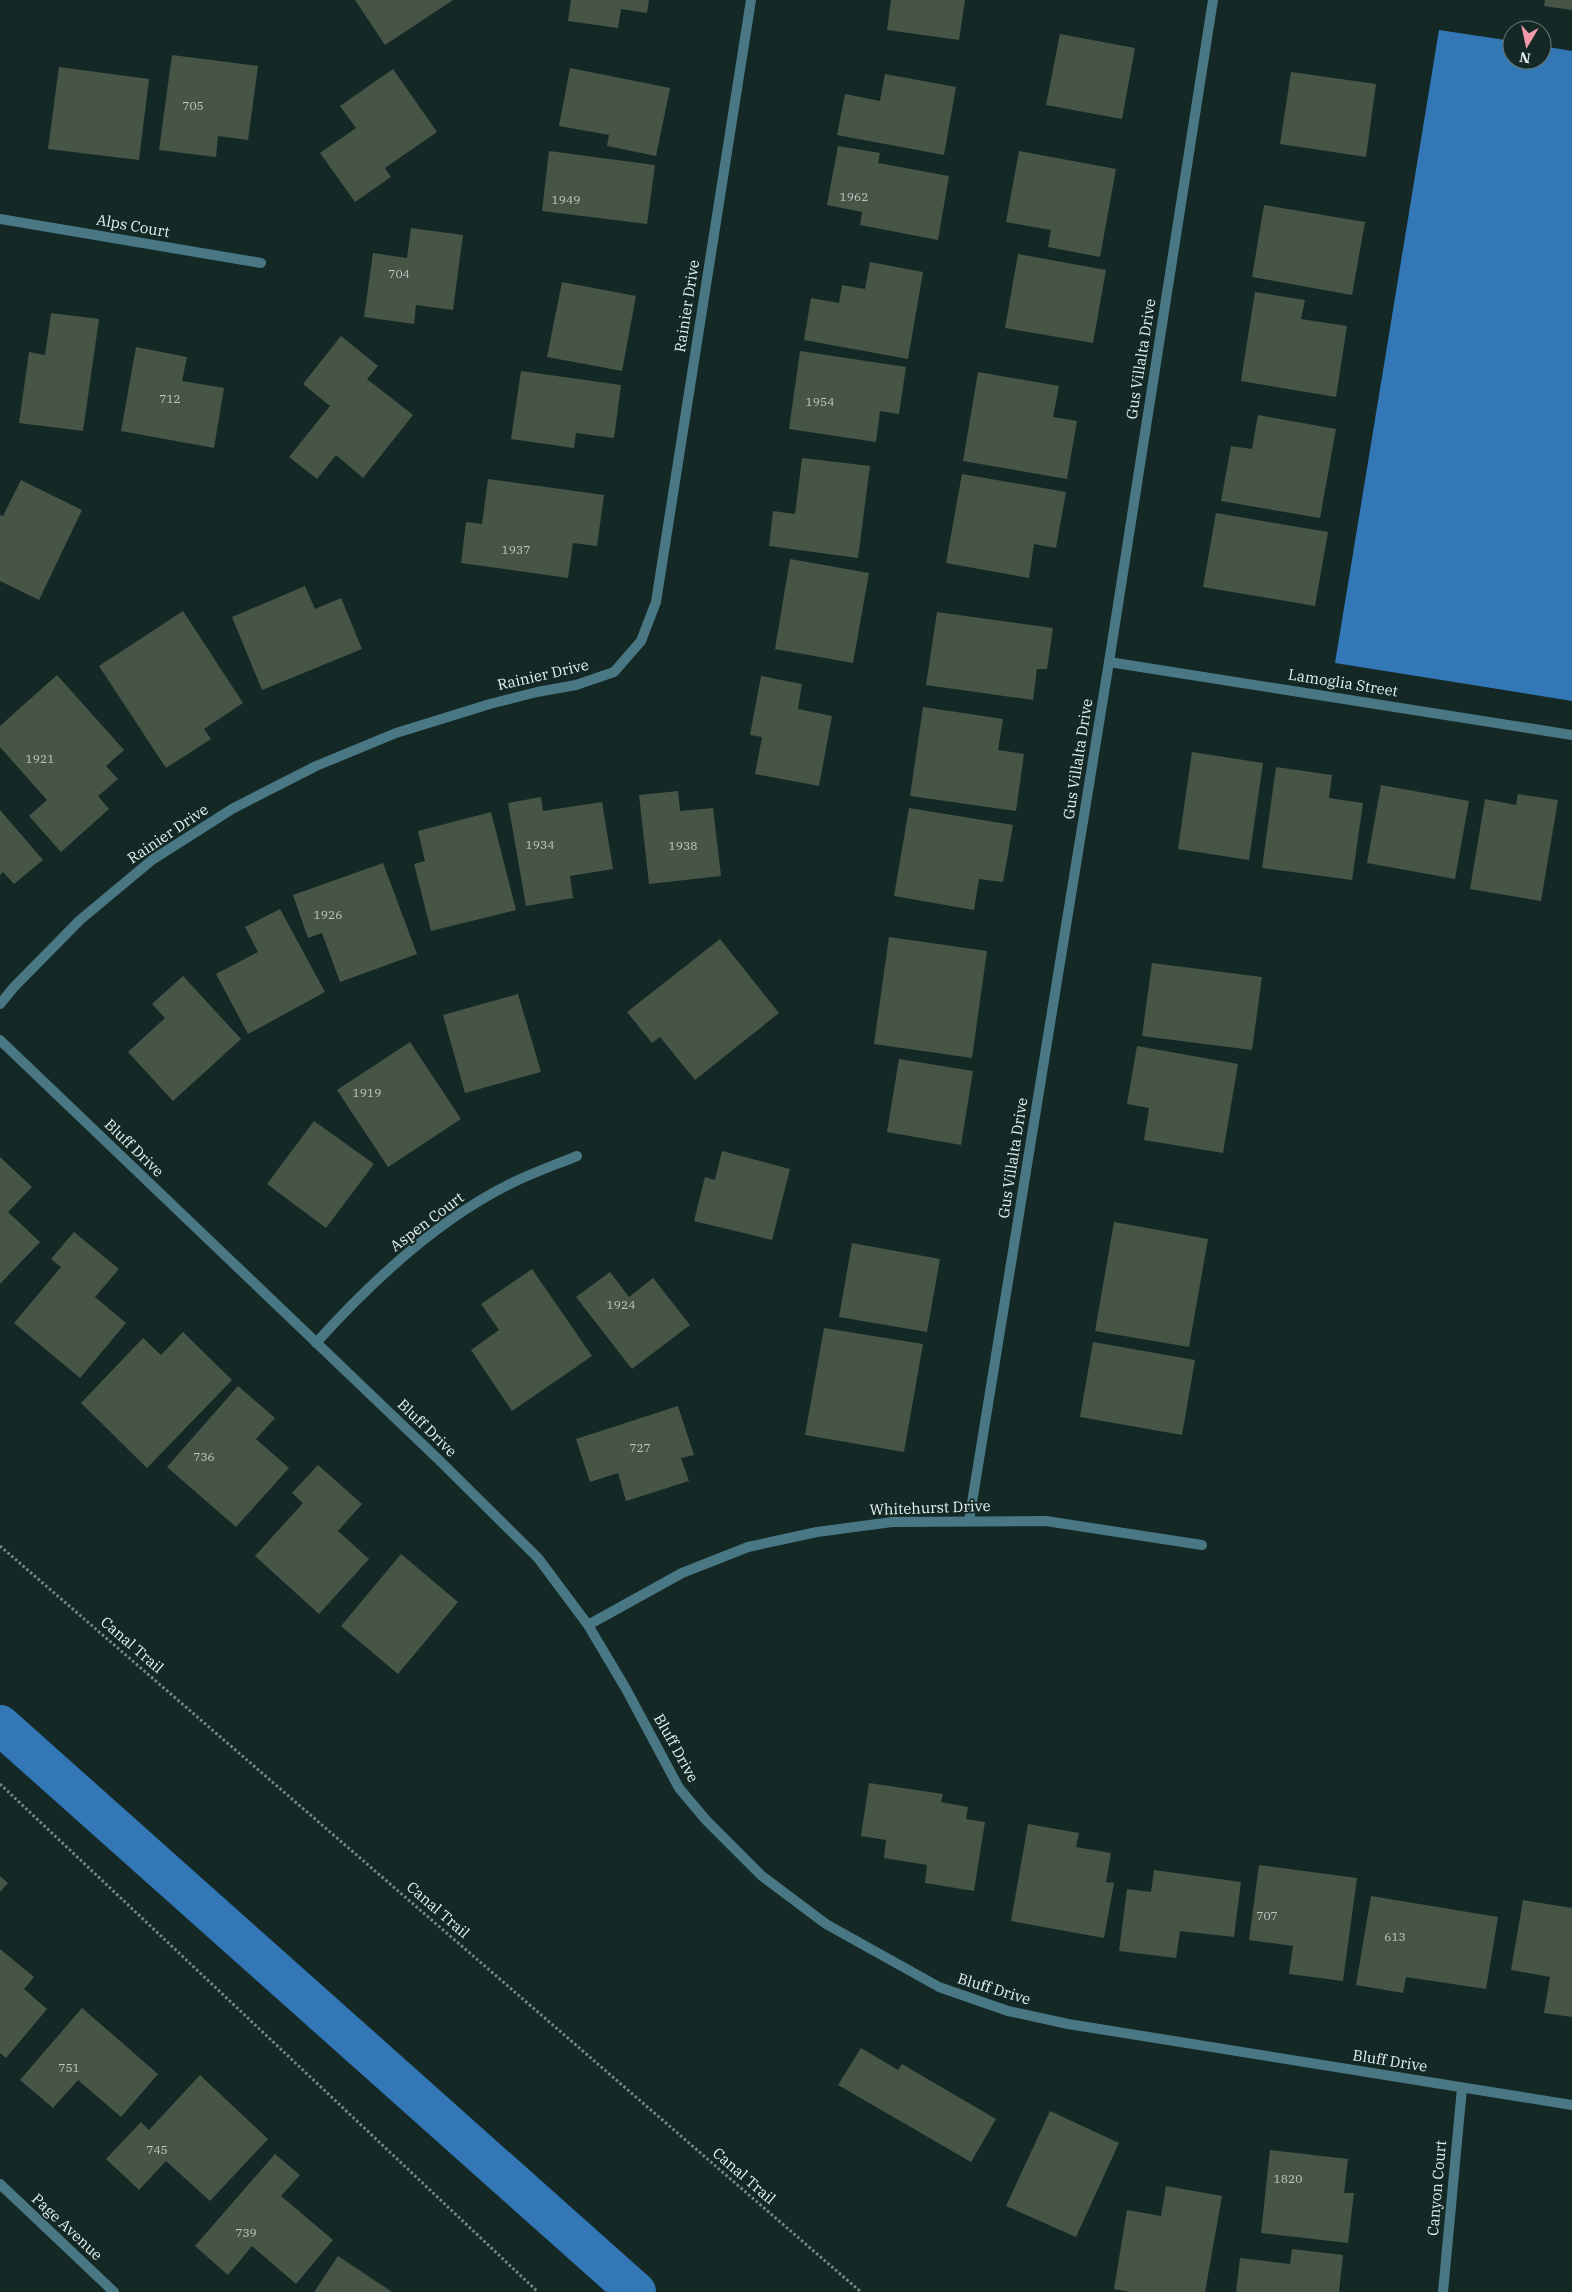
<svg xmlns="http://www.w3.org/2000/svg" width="1572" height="2292" viewBox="0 0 1572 2292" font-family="'IBM Plex Serif',serif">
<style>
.water{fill:#3377b6}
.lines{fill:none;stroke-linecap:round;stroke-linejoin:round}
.canal{stroke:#3377b6;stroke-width:40}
.building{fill:#475547}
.path{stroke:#768784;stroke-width:3;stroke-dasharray:2.5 2.5;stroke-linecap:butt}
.street{stroke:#497884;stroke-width:10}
.labels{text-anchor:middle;stroke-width:4;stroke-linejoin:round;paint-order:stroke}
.number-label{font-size:12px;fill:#bdcac4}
.street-label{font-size:15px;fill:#e4f1ee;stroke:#142925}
</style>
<rect width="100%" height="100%" fill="#142925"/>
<polygon class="water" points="1439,30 1512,41 1512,60 1542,60 1542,46 1572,51 1572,701 1335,663"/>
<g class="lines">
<polyline class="canal" points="0,1725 636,2292"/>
</g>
<g class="building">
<polygon points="355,0 453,0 385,45"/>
<polygon points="571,0 649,0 647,13 621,9 618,28 568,21"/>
<polygon points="891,0 965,0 959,40 887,30"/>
<polygon points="1545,0 1572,0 1572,10 1544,6"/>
<polygon points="1060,34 1135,48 1122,119 1046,105"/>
<polygon points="172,55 258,66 248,140 218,136 216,157 159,150"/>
<polygon points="59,67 149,79 139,160 48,149"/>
<polygon points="570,68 670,88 656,156 607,146 609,135 559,126"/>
<polygon points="393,69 437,132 385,168 391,177 355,202 320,153 356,128 340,106"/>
<polygon points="1291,72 1376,84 1366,157 1280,144"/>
<polygon points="885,74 956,87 944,155 837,135 845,94 880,101"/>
<polygon points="838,146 880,153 878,163 949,176 938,240 860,225 862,212 827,205"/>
<polygon points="549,151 655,165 647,224 542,211"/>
<polygon points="1019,151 1116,169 1100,257 1048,247 1051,230 1006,222"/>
<polygon points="1264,205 1365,222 1352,295 1252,277"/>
<polygon points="411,228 463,235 453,310 416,305 414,324 364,317 373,253 407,258"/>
<polygon points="1018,254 1106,270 1093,343 1005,328"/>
<polygon points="870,262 923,272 908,359 804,340 811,298 839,303 842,285 865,289"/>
<polygon points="562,282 636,296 622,371 547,357"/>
<polygon points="1255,292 1305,300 1301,319 1347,326 1336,397 1241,381"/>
<polygon points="51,313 99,319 83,431 19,423 29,352 45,355"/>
<polygon points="341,336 378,366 367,379 413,415 363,478 336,455 317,479 289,457 330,406 303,384"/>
<polygon points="136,347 187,357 182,381 224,388 214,448 121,431"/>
<polygon points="800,351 906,367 899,414 880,411 876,442 789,429"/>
<polygon points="521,371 621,385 614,438 576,433 574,448 511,439"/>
<polygon points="978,372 1059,386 1053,417 1077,421 1067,479 963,461"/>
<polygon points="1258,415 1336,429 1320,518 1221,501 1231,446 1252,449"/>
<polygon points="802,458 870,466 858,558 769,546 773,511 795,514"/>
<polygon points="962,474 1066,492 1056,548 1034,544 1029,578 946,563"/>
<polygon points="488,479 604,495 597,546 573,543 568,578 461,563 466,522 482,524"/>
<polygon points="21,480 82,510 39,600 0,581 0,515 3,516"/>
<polygon points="1216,513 1328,532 1315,606 1203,587"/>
<polygon points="790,559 869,573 853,663 775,649"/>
<polygon points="305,586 315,609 341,598 362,649 262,690 232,617"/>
<polygon points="183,611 243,703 204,729 211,739 166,768 99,666"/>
<polygon points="937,612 1053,628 1047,669 1037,669 1033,700 926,685"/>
<polygon points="57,675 124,750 106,766 118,779 98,796 109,809 61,852 29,816 47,800 0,747 0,726"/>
<polygon points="761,676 802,684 798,709 832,716 819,786 755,774 762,737 750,735"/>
<polygon points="923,707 1003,719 998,750 1024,754 1016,811 910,796"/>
<polygon points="1192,752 1263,763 1249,860 1178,849"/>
<polygon points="1276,767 1332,775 1329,798 1363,803 1352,880 1262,868"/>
<polygon points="1381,785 1469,801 1455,879 1367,863"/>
<polygon points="678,791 680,811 713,808 721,876 649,884 639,795"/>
<polygon points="1518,794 1558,800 1541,901 1470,889 1485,799 1516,805"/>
<polygon points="541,797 543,811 602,802 613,869 570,876 573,898 526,906 508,803"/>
<polygon points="909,808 1013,825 1003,882 979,879 974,910 894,896"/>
<polygon points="0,810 43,860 14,884 3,872 0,875"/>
<polygon points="491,812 516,910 431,931 414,864 425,861 418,831"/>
<polygon points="383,863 417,954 340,982 322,933 308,938 293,895"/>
<polygon points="280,909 325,992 248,1034 216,974 258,952 245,927"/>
<polygon points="889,937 987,951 972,1058 874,1044"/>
<polygon points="720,939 779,1013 695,1080 660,1037 652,1043 627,1012"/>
<polygon points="1152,963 1262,977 1252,1050 1142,1036"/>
<polygon points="183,976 241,1039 173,1101 128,1052 165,1018 152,1004"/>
<polygon points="518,994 541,1072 465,1093 443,1015"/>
<polygon points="410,1042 461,1119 388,1167 337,1090"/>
<polygon points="1137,1046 1238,1064 1223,1153 1144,1140 1149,1108 1127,1104"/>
<polygon points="899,1059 973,1071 961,1145 887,1132"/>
<polygon points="314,1121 374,1164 326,1228 267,1184"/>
<polygon points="722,1151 790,1169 772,1240 694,1221 705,1177 715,1180"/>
<polygon points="0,1157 32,1187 8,1212 40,1242 0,1284"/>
<polygon points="1114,1222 1208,1239 1189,1347 1095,1331"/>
<polygon points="74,1232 119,1269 95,1297 126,1323 80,1378 14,1323 61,1267 51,1259"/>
<polygon points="852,1243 940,1259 927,1332 839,1317"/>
<polygon points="532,1269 592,1356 512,1411 471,1350 499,1330 481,1304"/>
<polygon points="610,1272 629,1297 653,1278 690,1325 632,1369 576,1297"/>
<polygon points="824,1328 923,1344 904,1452 805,1435"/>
<polygon points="183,1332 232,1380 147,1468 81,1403 143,1338 161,1355"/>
<polygon points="1093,1342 1195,1360 1182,1435 1080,1417"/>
<polygon points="238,1386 275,1418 256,1439 289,1468 236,1527 167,1467"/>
<polygon points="678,1406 694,1455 681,1458 689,1481 626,1501 618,1473 590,1482 576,1439"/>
<polygon points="318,1465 362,1504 338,1531 369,1559 319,1614 255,1556 303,1503 292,1493"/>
<polygon points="401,1554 458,1602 398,1674 341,1626"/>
<polygon points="869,1783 943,1794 941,1802 968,1807 966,1819 985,1822 974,1891 925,1883 927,1865 884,1858 886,1840 861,1836"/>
<polygon points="1028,1824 1079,1833 1076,1847 1111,1853 1106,1882 1114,1883 1104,1938 1011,1921"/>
<polygon points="1259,1865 1357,1878 1343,1981 1289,1974 1293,1946 1249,1940"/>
<polygon points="1154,1870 1241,1882 1234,1937 1180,1931 1176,1958 1119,1951 1127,1889 1151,1892"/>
<polygon points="0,1876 8,1883 0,1892"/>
<polygon points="1371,1896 1498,1917 1486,1989 1406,1977 1403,1993 1356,1985"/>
<polygon points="1523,1900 1572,1908 1572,2017 1544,2013 1550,1977 1511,1970"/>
<polygon points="0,1949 34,1977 24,1989 47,2009 6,2058 0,2053"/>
<polygon points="82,2008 158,2074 121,2117 78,2080 53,2108 20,2080"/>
<polygon points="861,2048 898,2070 902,2064 996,2119 971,2162 838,2085"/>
<polygon points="200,2075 268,2139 210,2201 166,2161 139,2190 106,2159 141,2122 149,2130"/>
<polygon points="1050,2111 1119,2143 1076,2237 1006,2206"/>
<polygon points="1270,2150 1348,2159 1344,2193 1354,2193 1348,2243 1261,2233"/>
<polygon points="275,2154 300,2175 281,2196 333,2240 296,2284 252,2246 228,2275 195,2246"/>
<polygon points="1166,2186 1222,2196 1205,2292 1130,2292 1114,2289 1127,2210 1161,2216"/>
<polygon points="1292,2249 1343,2255 1339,2292 1236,2292 1240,2258 1290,2264"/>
<polygon points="338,2256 392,2292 314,2292"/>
</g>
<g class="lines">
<g class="path">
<polyline points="0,1546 861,2292"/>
<polyline points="0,1784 538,2292"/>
</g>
<g class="street">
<polyline points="0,219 261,263"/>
<polyline points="1109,662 1572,735"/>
<polyline points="0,1004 14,987 80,920 152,860 232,809 316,766 396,733 490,704 537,692 576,685 614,672 641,641 656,602 751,0"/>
<polyline points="0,1040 439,1460 538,1558 588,1625 626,1689 679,1788 706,1820 762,1876 826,1924 939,1987 1008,2011 1068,2024 1572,2105"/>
<path d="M316,1343C370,1283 437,1220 510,1184C532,1173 555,1165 577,1156"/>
<polyline points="969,1521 1109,662 1213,0"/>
<polyline points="588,1625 682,1573 748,1547 817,1532 892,1522 1046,1521 1202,1545"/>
<polyline points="0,2184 114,2292"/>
<polyline points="1443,2292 1462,2088"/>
</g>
</g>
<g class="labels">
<g class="number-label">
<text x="193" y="110">705</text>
<text x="854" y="201">1962</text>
<text x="566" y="204">1949</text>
<text x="399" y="278">704</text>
<text x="170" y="403">712</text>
<text x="820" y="406">1954</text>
<text x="516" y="554">1937</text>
<text x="40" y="763">1921</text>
<text x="540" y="849">1934</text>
<text x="683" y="850">1938</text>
<text x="328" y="919">1926</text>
<text x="367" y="1097">1919</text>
<text x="621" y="1309">1924</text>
<text x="640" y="1452">727</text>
<text x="204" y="1461">736</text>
<text x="1267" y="1920">707</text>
<text x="1395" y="1941">613</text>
<text x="69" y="2072">751</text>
<text x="157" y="2154">745</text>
<text x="1288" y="2183">1820</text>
<text x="246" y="2237">739</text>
</g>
<g class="street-label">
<text transform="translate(133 226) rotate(10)" y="5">Alps Court</text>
<text transform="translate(687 306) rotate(-81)" y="5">Rainier Drive</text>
<text transform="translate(1141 359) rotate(-81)" y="5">Gus Villalta Drive</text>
<text transform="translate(543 675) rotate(-13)" y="5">Rainier Drive</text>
<text transform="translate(1343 683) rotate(9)" y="5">Lamoglia Street</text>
<text transform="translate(1078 759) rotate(-81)" y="5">Gus Villalta Drive</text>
<text transform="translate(168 834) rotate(-34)" y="5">Rainier Drive</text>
<text transform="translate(134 1148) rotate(44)" y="5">Bluff Drive</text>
<text transform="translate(1013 1158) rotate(-81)" y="5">Gus Villalta Drive</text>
<text transform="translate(427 1222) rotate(-37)" y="5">Aspen Court</text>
<text transform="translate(427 1428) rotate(44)" y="5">Bluff Drive</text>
<text transform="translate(930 1508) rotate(-2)" y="5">Whitehurst Drive</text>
<text transform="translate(132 1645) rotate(41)" y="5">Canal Trail</text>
<text transform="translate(676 1748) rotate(61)" y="5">Bluff Drive</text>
<text transform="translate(438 1910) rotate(41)" y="5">Canal Trail</text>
<text transform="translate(994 1989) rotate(17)" y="5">Bluff Drive</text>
<text transform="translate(1390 2061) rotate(9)" y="5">Bluff Drive</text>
<text transform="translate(744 2176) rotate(41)" y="5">Canal Trail</text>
<text transform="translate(1437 2188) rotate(-85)" y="5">Canyon Court</text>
<text transform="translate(67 2227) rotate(43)" y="5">Page Avenue</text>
</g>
</g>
<g transform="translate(1527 45) rotate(189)"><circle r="24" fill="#142925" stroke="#677975"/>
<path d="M0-4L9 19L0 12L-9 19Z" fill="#f39aaa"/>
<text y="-8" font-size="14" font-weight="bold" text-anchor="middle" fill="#e4f1ee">N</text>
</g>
</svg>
